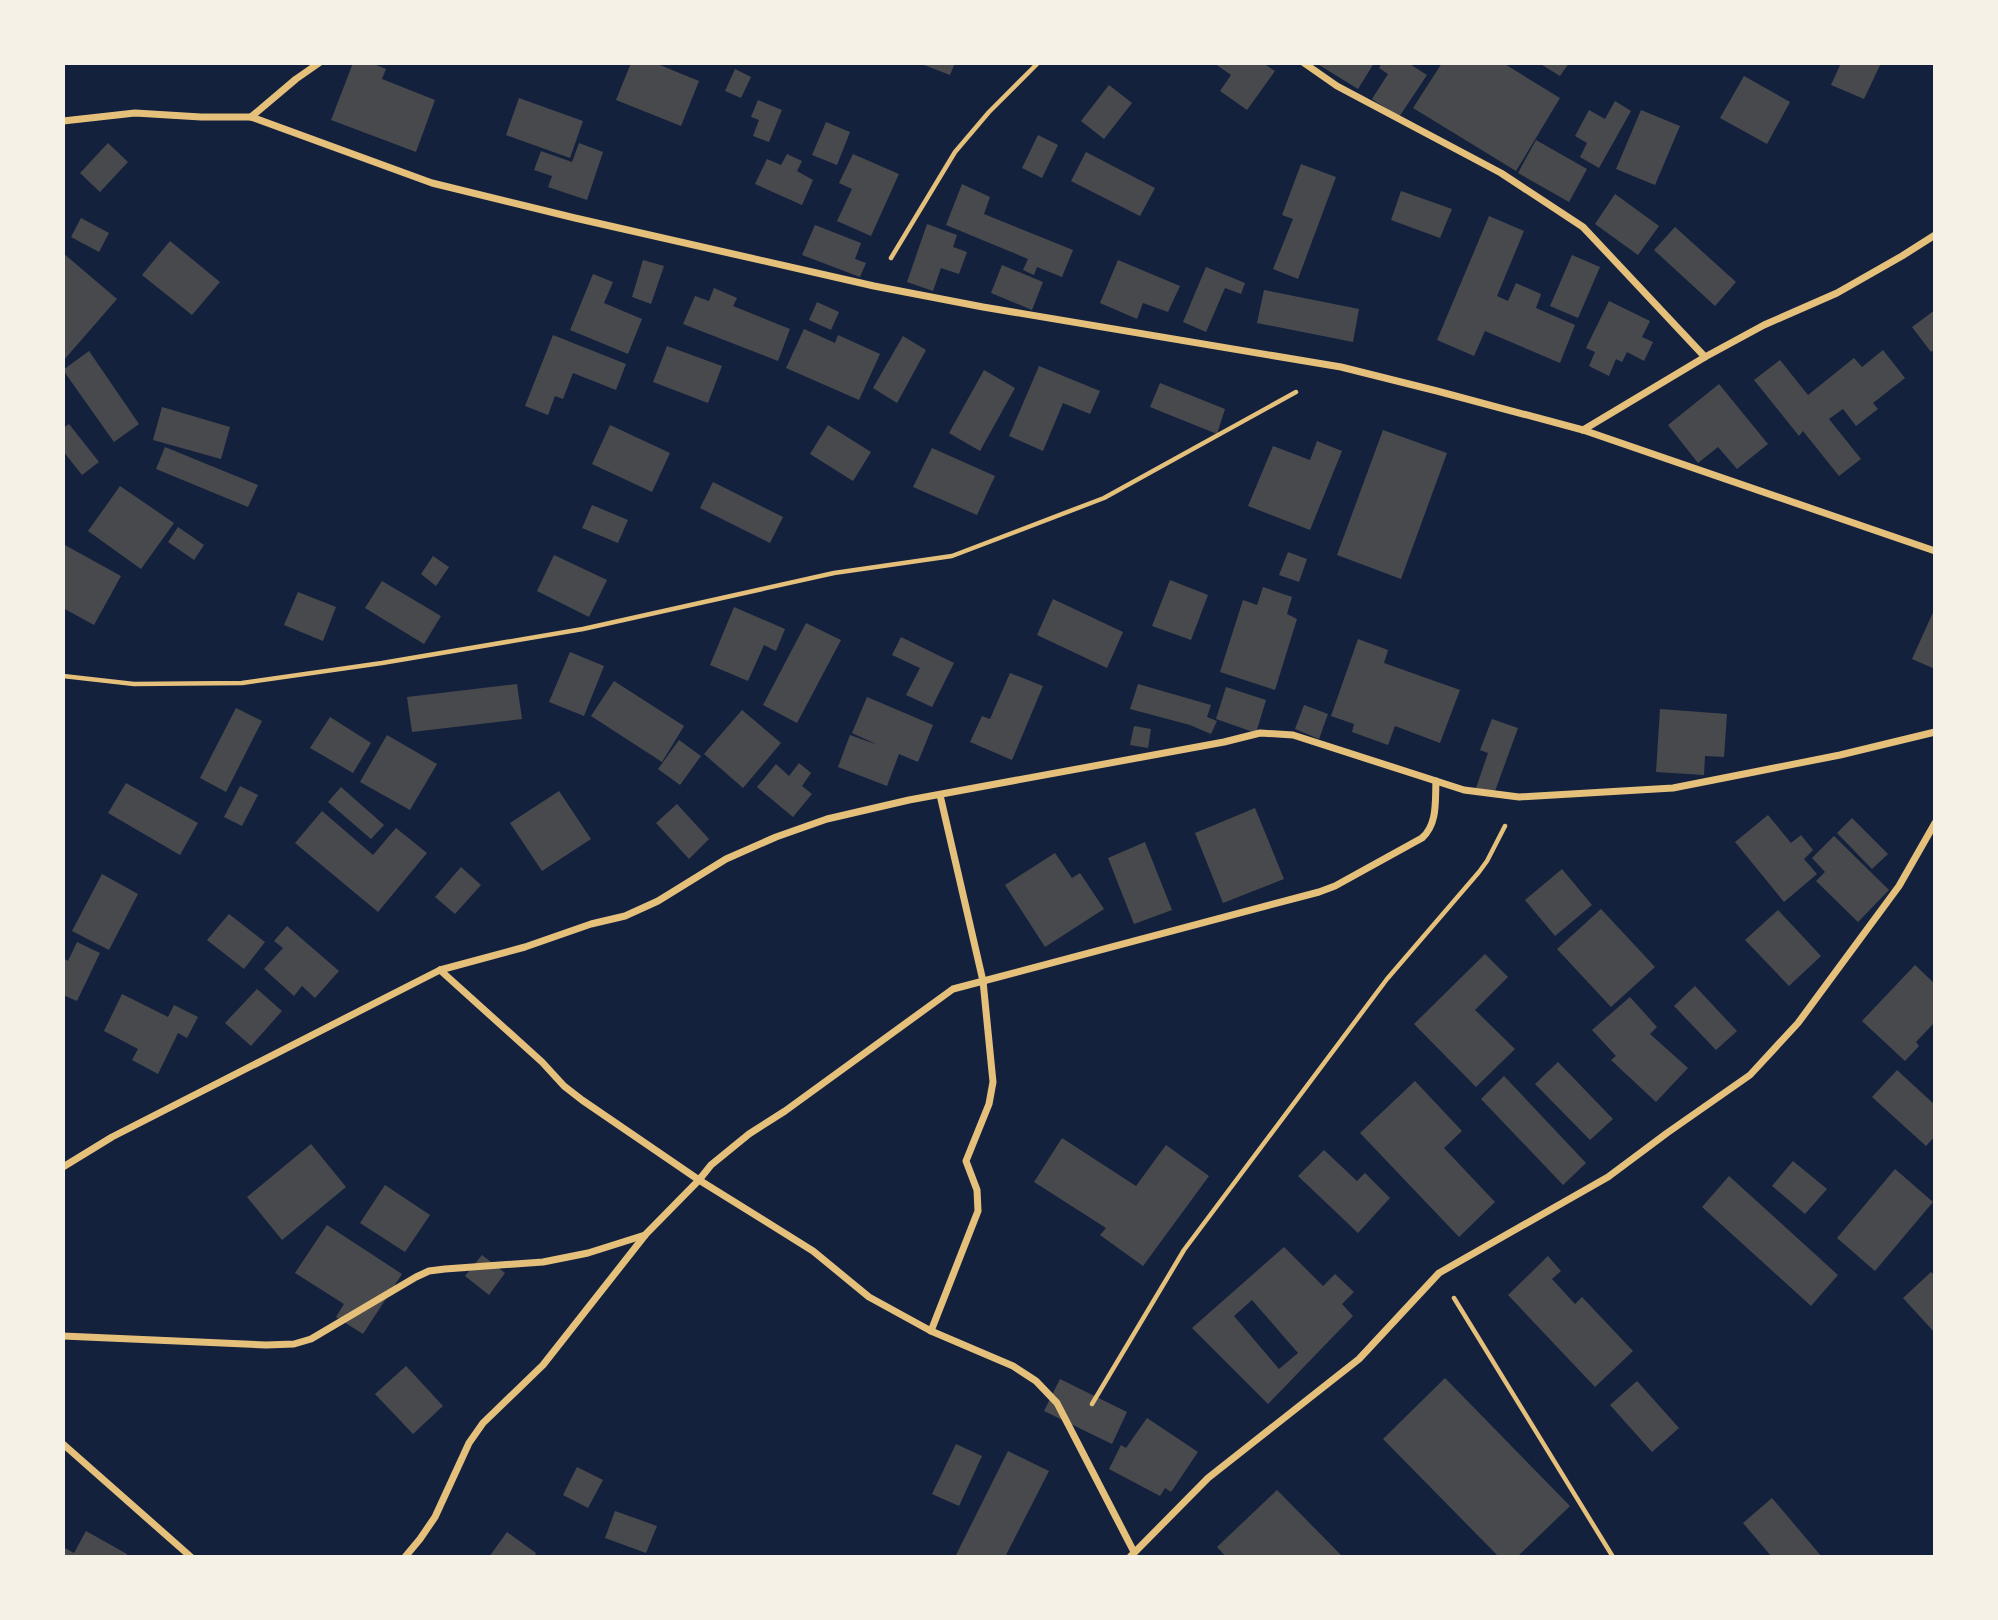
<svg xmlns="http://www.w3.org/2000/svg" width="1998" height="1620" viewBox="0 0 1998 1620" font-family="'Space Grotesk',sans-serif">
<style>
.building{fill:#48494c;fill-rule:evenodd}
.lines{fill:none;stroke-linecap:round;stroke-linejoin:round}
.path{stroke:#e5c07b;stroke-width:4.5}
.minor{stroke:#e5c07b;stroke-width:7}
</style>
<rect width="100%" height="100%" fill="#14213d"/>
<g class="building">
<polygon points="353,63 371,63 386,69 382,79 435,100 416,152 331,120"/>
<polygon points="631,63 655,63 699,81 681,126 616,100"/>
<polygon points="919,63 955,63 950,75"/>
<polygon points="1214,63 1263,63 1275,71 1247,110 1220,91 1231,75"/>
<polygon points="1316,63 1374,63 1358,89"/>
<polygon points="1382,63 1408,63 1427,75 1399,117 1372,99 1388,74 1379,68"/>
<polygon points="1442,63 1503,63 1560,98 1516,171 1413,108"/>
<polygon points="1539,63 1569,63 1560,76"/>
<polygon points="1841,63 1881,63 1864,99 1831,85"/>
<polygon points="735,69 751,77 741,98 725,91"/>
<polygon points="1744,76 1790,102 1767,144 1720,118"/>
<polygon points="1109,85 1132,103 1104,139 1081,121"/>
<polygon points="519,98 583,121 570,158 506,135"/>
<polygon points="758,100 782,110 769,142 753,136 759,120 751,117"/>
<polygon points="1615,101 1631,111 1599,168 1580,157 1587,143 1575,136 1589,110 1605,119"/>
<polygon points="1641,110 1680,126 1655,185 1616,169"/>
<polygon points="826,122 850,132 837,165 812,155"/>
<polygon points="1038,135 1058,145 1042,178 1022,168"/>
<polygon points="1536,140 1587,169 1569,202 1518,173"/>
<polygon points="108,143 128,162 100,192 80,173"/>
<polygon points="579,143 603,152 587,200 548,187 552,176 534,170 541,151 572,162"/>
<polygon points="1086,152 1155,188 1140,216 1071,181"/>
<polygon points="787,154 802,161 797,171 813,180 802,205 755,184 767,159 781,165"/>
<polygon points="853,154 899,174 871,236 837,221 852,189 839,183"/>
<polygon points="1301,164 1336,177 1298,279 1273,269 1293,219 1282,215"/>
<polygon points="962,184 990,197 984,214 1073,250 1062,277 1037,267 1034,275 1023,270 1028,259 946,225"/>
<polygon points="1401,191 1452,209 1440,238 1391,220"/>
<polygon points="1615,194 1659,226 1638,255 1595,224"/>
<polygon points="1489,216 1524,231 1497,296 1508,301 1516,283 1541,294 1536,308 1575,325 1560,363 1485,331 1474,356 1437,340"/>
<polygon points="81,218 109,233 99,252 71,237"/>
<polygon points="927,224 957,235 953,247 967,252 959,274 941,268 933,291 907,282"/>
<polygon points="815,225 861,243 855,259 866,263 860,277 802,255"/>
<polygon points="1675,227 1736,282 1715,306 1654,250"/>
<polygon points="170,241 220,282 192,315 142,275"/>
<polygon points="63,253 117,299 63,361"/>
<polygon points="1572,255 1600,267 1578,318 1550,306"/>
<polygon points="643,260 664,266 651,304 632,297"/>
<polygon points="1118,260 1180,286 1168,312 1143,303 1137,319 1100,303"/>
<polygon points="1002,265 1043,282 1032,310 991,293"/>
<polygon points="1206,267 1245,283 1241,294 1225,288 1206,332 1183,322"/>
<polygon points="593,274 613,282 604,303 642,319 628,354 570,330"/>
<polygon points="714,288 737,298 733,306 790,329 778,361 683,324 695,296 709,301"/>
<polygon points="1264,290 1359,309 1353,342 1257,323"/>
<polygon points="1609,301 1650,321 1642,337 1653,342 1644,361 1627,352 1622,362 1616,359 1609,376 1589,366 1595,352 1586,348"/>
<polygon points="817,302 839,312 831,330 809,320"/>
<polygon points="1935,310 1935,349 1931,352 1912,327"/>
<polygon points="804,329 835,343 838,335 880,354 859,400 786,368"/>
<polygon points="553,335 626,364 616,390 573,373 563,399 555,396 548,415 525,406"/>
<polygon points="903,336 926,350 897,403 873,388"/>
<polygon points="667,346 722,366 708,403 653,382"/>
<polygon points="1883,350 1905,378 1873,403 1878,409 1856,426 1843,409 1829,419 1861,459 1839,476 1803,431 1799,436 1754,380 1780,360 1808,395 1854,358 1862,367"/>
<polygon points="89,351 139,424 114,442 63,370"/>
<polygon points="1039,366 1100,391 1090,414 1063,403 1043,451 1009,436"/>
<polygon points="984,370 1015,388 980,451 949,433"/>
<polygon points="1160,383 1225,409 1217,434 1150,407"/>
<polygon points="1719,384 1768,444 1737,469 1718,447 1698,463 1668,425"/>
<polygon points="162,407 230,427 221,459 153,440"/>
<polygon points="69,424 99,462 82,475 63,451 63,428"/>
<polygon points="610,425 670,453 652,492 592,464"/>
<polygon points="828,425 871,452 853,481 810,454"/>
<polygon points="1383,430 1447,453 1401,579 1337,555"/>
<polygon points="1317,441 1342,451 1310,530 1248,506 1273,446 1310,460"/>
<polygon points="165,447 258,485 248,507 156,469"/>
<polygon points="932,448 995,476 977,515 913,487"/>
<polygon points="713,482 783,517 770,543 700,508"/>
<polygon points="120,486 174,523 141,569 88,531"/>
<polygon points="592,505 628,520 618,543 582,528"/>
<polygon points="178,527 204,545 194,560 168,542"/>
<polygon points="63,544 121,576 94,625 63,608"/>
<polygon points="1288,552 1307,559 1299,582 1279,575"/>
<polygon points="554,555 607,580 589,617 537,591"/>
<polygon points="433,556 449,567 436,586 421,574"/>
<polygon points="1170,580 1208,595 1191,640 1152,626"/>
<polygon points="382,581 441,616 424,644 365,608"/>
<polygon points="1263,587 1292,597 1287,614 1297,619 1275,690 1220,672 1243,600 1257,605"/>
<polygon points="298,592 336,607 323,641 284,625"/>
<polygon points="1053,599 1123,632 1107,668 1037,635"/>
<polygon points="734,607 785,629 776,651 764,645 748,681 710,665"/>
<polygon points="1935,608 1935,669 1912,659"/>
<polygon points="806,623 841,640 797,723 763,705"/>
<polygon points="901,637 954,663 932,707 906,695 920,668 892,655"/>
<polygon points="1358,639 1388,650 1384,663 1460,690 1440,743 1395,726 1388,745 1352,732 1354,724 1331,716"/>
<polygon points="570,652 604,666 584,716 549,702"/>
<polygon points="1010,673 1043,686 1012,760 970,742 982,716 990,719"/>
<polygon points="614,681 684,726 662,762 591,716"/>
<polygon points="517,684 522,719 412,732 407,697"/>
<polygon points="1138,684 1211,705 1207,717 1217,721 1211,734 1190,725 1130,709"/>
<polygon points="1226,687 1266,700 1256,733 1216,719"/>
<polygon points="867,697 933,725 918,762 899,754 887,786 838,767 850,735 878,745 852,733"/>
<polygon points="1304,705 1328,714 1319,739 1295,729"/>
<polygon points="236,708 262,721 226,792 200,778"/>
<polygon points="1660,709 1727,714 1724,757 1705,756 1704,775 1656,772"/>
<polygon points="742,710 781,743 743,788 704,754"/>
<polygon points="330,717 371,743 353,773 310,748"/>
<polygon points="1492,719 1518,728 1494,794 1476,788 1488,753 1480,750"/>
<polygon points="1134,726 1151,729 1148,748 1130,745"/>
<polygon points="387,735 437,764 410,810 360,782"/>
<polygon points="679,740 701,756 680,785 658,769"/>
<polygon points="799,763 811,773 802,786 812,794 793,817 757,787 776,764 789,776"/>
<polygon points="126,783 198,823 180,855 108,813"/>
<polygon points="240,786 258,795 242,826 224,817"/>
<polygon points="341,787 384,825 371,839 328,802"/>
<polygon points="559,791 591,839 542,871 510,823"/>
<polygon points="677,804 709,839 689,859 656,823"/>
<polygon points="1255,808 1284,879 1223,903 1195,833"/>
<polygon points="322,811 373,855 396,828 427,853 378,912 295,843"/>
<polygon points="1768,815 1791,843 1801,835 1813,850 1804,859 1817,874 1784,902 1735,842"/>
<polygon points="1852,818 1888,854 1872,869 1837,833"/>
<polygon points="1834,836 1889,890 1858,922 1816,881 1825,872 1812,858"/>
<polygon points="1145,842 1172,910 1134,924 1108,858"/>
<polygon points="1055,853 1072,878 1080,873 1104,909 1045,947 1005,885"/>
<polygon points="461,867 481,885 455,914 435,897"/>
<polygon points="1562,869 1592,905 1555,936 1525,900"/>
<polygon points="102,874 138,894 109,950 72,931"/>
<polygon points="1601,909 1655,967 1611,1007 1557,949"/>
<polygon points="1778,910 1821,956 1789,986 1745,940"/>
<polygon points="229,914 265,942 244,969 207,940"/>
<polygon points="287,926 339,971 315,998 302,986 294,996 264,969 283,948 274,941"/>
<polygon points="77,942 100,953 77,1001 63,995 63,958 68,961"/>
<polygon points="1485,954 1508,977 1475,1010 1515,1049 1476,1087 1414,1024"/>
<polygon points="1915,965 1935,984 1935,1022 1916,1042 1919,1046 1905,1061 1862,1021"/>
<polygon points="1695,986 1737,1031 1716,1050 1674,1006"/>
<polygon points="257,989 282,1011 251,1046 225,1023"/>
<polygon points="122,994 168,1017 174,1005 198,1017 187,1038 178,1033 158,1074 132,1060 138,1049 104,1031"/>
<polygon points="1630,997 1657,1027 1650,1034 1688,1068 1656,1102 1611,1060 1616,1056 1592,1030"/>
<polygon points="1558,1062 1613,1119 1590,1140 1535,1084"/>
<polygon points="1897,1070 1935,1105 1935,1136 1926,1146 1872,1097"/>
<polygon points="1504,1076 1586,1163 1563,1185 1481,1099"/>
<polygon points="1415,1081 1462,1131 1444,1148 1495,1202 1459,1237 1360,1133"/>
<polygon points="1062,1138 1136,1186 1166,1145 1209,1176 1143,1266 1100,1235 1106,1228 1034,1182"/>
<polygon points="311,1144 346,1187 282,1240 247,1197"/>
<polygon points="1324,1150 1357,1181 1365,1173 1390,1198 1358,1233 1298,1176"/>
<polygon points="1793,1161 1827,1189 1805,1214 1772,1186"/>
<polygon points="1895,1169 1933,1202 1875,1271 1837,1238"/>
<polygon points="1729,1176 1838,1275 1811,1306 1702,1207"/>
<polygon points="385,1185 430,1215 405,1252 360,1223"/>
<polygon points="327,1225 402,1274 363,1334 336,1317 344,1304 295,1273"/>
<path d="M1284,1247L1323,1286L1335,1274L1354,1292L1342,1304L1353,1316L1268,1404L1192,1328ZM1252,1300L1298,1353L1279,1369L1234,1316Z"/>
<polygon points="482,1255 505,1273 489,1295 465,1276"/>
<polygon points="1548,1256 1561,1271 1552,1279 1575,1304 1582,1297 1633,1351 1595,1387 1508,1295"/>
<polygon points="1931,1272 1935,1276 1935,1333 1903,1298"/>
<polygon points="406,1366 443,1406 413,1434 375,1394"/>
<polygon points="1445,1378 1570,1506 1517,1557 1499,1557 1383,1439"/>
<polygon points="1060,1379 1127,1412 1112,1444 1044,1411"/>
<polygon points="1637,1381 1679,1428 1652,1452 1610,1405"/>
<polygon points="1147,1418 1198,1452 1171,1492 1165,1488 1160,1496 1109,1469 1121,1445 1126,1448"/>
<polygon points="956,1444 982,1456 959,1506 932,1494"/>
<polygon points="1008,1451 1049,1471 1005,1557 955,1557"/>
<polygon points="577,1467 603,1480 588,1508 563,1495"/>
<polygon points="1277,1490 1343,1557 1226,1557 1217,1547"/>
<polygon points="1772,1498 1822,1557 1772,1557 1743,1523"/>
<polygon points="615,1511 657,1526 646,1553 605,1538"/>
<polygon points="86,1531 127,1554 126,1557 63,1557 63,1547 74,1553"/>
<polygon points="507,1532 536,1553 534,1557 489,1557"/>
</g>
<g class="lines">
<g class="path">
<polyline points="891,258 955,152 989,112 1038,63"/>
<polyline points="63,676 134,684 242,683 382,663 583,629 834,573 952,556 1104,498 1296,392"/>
<polyline points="1454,1298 1613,1557"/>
<polyline points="1092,1404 1184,1250 1387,979 1479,872 1487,861 1505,826"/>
</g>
<g class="minor">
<polyline points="1304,63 1337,86 1501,173 1583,227 1705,357"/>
<polyline points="251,117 296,79 319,63"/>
<polyline points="63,121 135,113 201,117 251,117 432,183 575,218 874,286 983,307 1341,367 1437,391 1583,430 1935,551"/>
<polyline points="1583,430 1705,357 1764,325 1837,293 1902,256 1935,235"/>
<polyline points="440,970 542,1062 564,1086 582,1100 699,1180 813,1251 869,1297 931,1331 1013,1366 1036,1381 1057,1403 1134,1552"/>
<polyline points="63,1167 112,1137 440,970 525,947 591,924 625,916 658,901 726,859 776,837 827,819 909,800 1224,742 1260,733 1293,735 1464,790 1519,797 1673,788 1840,755 1935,732"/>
<polyline points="931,1331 978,1211 977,1190 966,1161 989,1104 993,1082 983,981 940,795"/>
<polyline points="63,1336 266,1345 294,1344 311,1339 416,1277 429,1271 445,1269 543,1262 588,1253 645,1235"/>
<polyline points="63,1444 191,1557"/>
<path d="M405,1557L420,1539L435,1517L469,1443L483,1423L543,1365L646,1234L699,1180L711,1165L749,1134L785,1111L953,989L1319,892L1335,886L1422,838C1438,824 1435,800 1436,781"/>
<polyline points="1130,1557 1208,1478 1359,1359 1439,1273 1608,1177 1667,1133 1750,1075 1798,1023 1899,886 1935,823"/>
</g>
</g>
<rect width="1998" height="1620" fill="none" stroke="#f6f1e7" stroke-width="130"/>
</svg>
